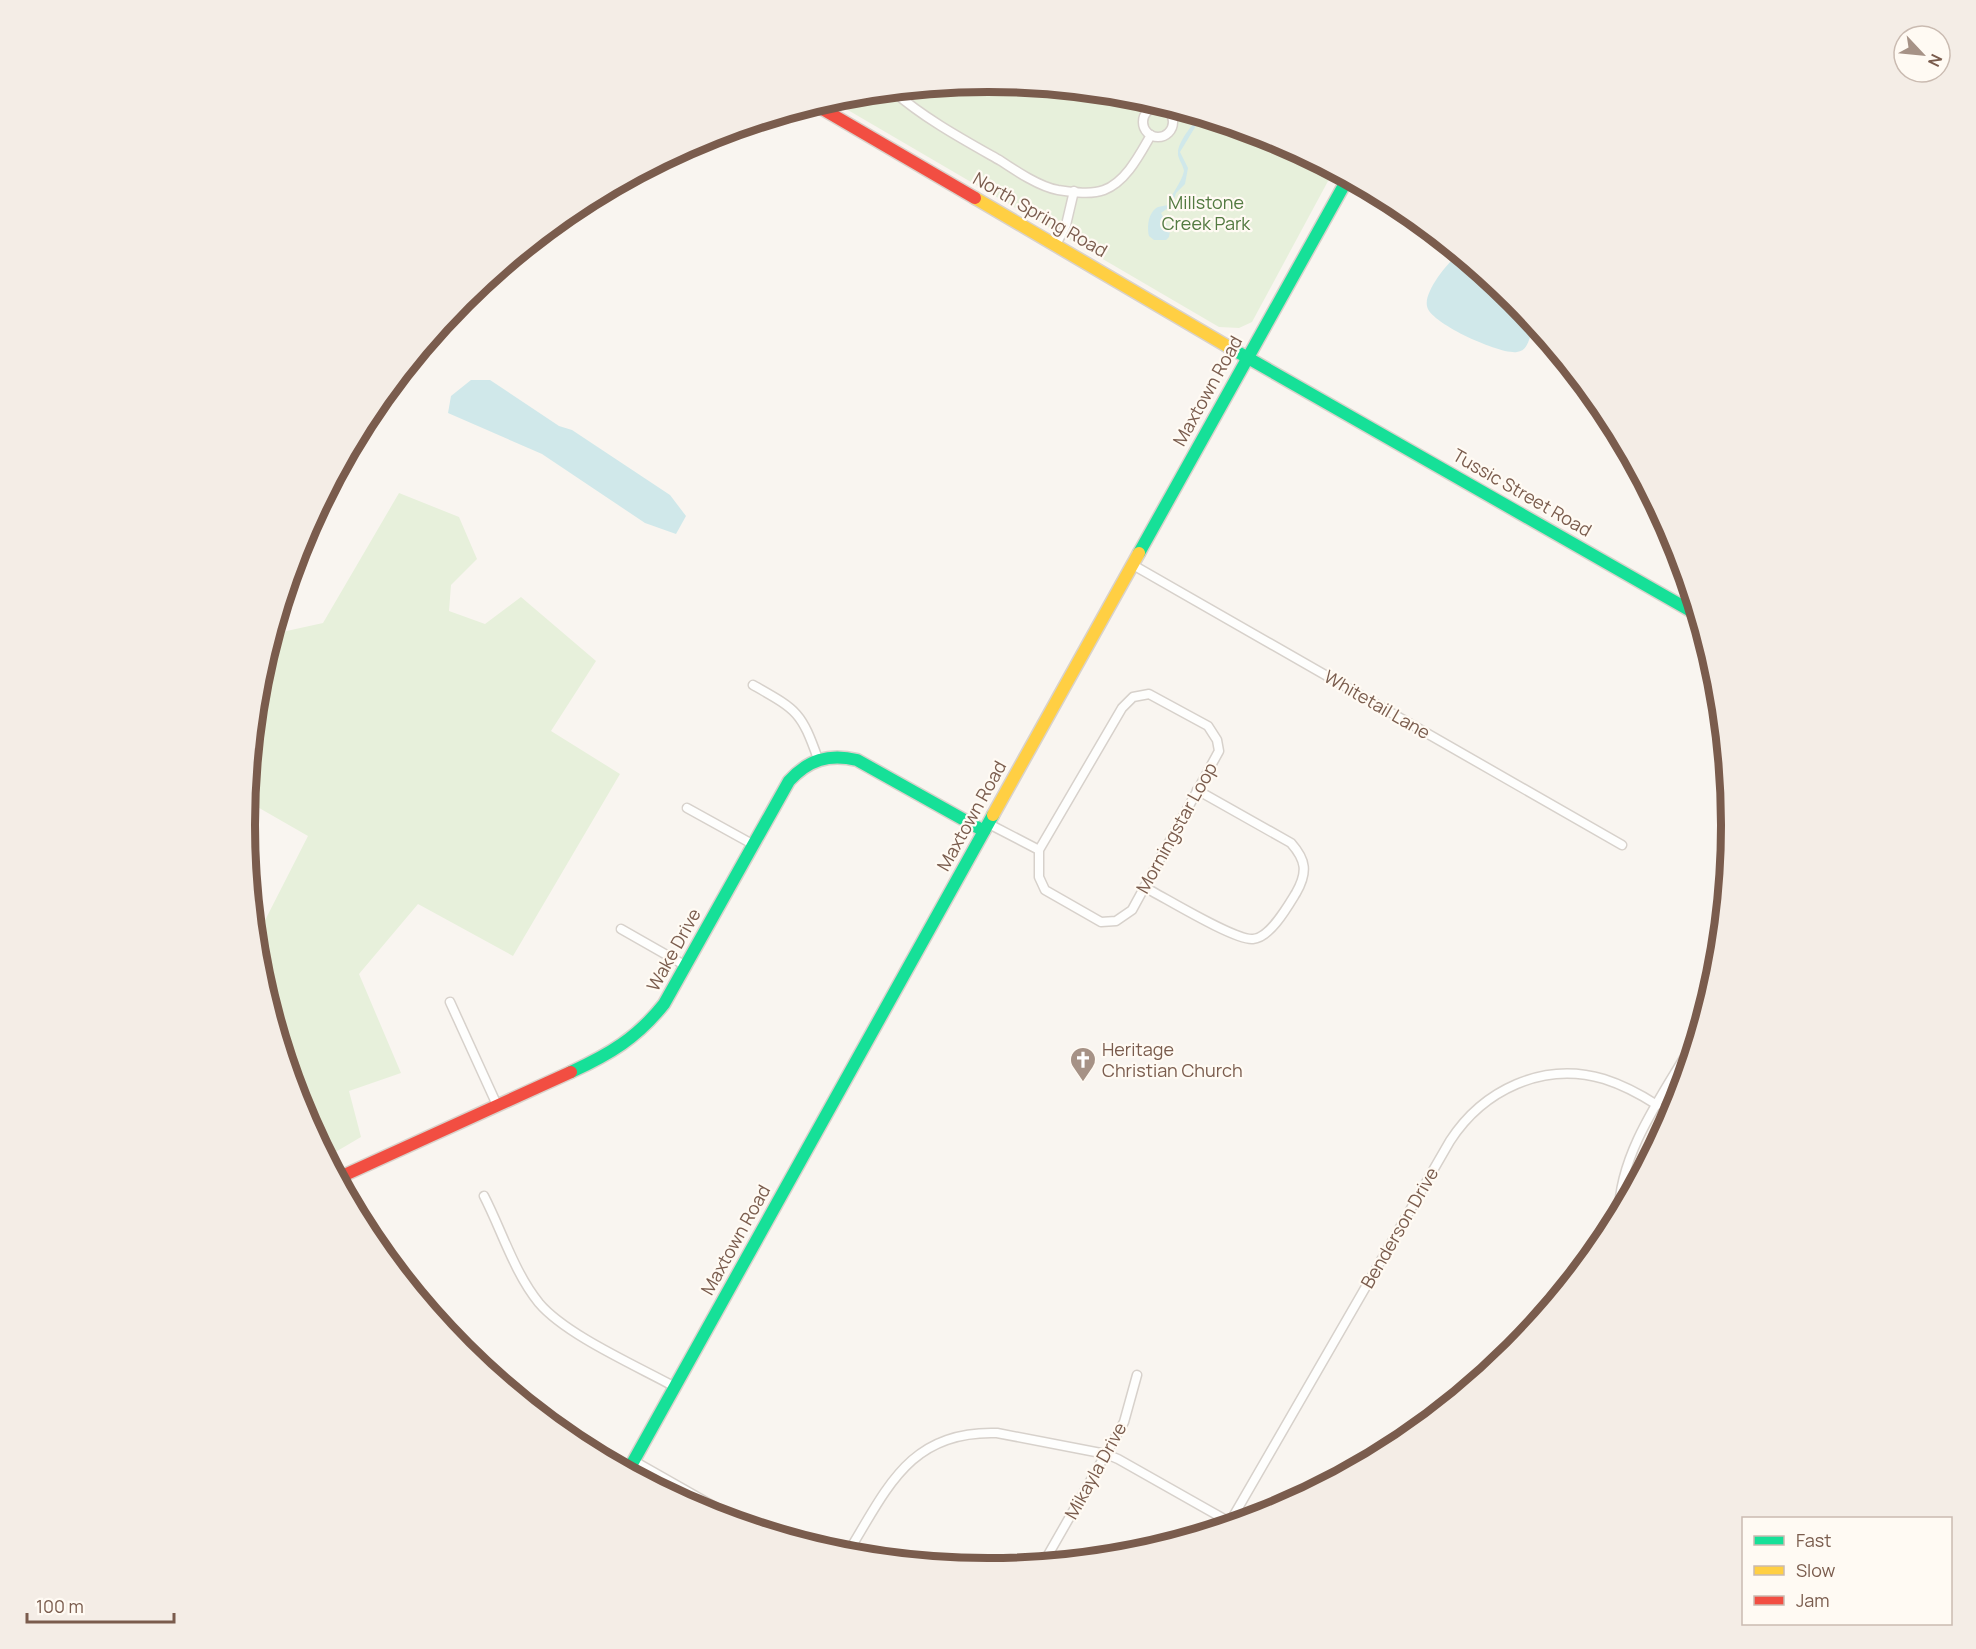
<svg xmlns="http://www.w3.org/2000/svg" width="1976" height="1649" viewBox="0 0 1976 1649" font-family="Manrope,sans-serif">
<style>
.green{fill:#e7f0db}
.water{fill:#d0e8ea}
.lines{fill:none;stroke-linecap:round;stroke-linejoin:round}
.street-casing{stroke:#d7d1cb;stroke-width:11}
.fast-casing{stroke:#d9d2cb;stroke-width:15}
.slow-casing{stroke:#d9d2cb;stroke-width:15}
.jam-casing{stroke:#d9d2cb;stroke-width:15}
.street{stroke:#fefefd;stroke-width:8}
.fast{stroke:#16e098;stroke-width:12}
.slow{stroke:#ffcf43;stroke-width:12}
.jam{stroke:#f24e42;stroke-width:12}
.labels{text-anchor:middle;stroke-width:4.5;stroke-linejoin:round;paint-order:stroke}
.park-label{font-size:18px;fill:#537a41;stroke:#fffaf3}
.street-label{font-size:18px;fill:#7a5c4d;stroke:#fffaf3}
.poi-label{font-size:18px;fill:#7a5c4d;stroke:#fffaf3;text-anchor:start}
.rim{fill:none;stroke:#7a5c4d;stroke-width:8}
</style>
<rect width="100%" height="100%" fill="#f9f5f0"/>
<g class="green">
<polygon points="988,81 1133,95 1273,138 1334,170 1252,322 1239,328 1219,327 841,106 848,95"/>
<polygon points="399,493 459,517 477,559 451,585 449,611 485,624 521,597 596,661 551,731 620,774 513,956 418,904 359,974 401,1073 349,1091 361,1137 327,1157 301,1109 259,969 256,938 308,836 247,801 259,679 273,634 323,623"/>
</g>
<g class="water">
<path d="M1196,122L1197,124L1180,152L1188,168L1185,184L1176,193L1172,205L1161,213L1170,231L1169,237L1166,240H1154L1149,236C1147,227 1148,212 1158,207C1161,206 1165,206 1168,205C1172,192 1181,184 1184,171C1183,164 1177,158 1178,152C1178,144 1190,126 1196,122Z"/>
<path d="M1456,256H1462C1477,268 1523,303 1529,318C1532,324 1532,334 1529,340C1527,346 1524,351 1517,352C1501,355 1429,323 1427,306C1424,292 1446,265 1456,256Z"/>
<polygon points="471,380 490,380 559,426 572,430 670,495 686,516 676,534 645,523 542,454 448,413 451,396"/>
</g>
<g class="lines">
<defs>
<g id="street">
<path d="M893,91C925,119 964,140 1001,161C1016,171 1040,187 1058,190C1072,192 1091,195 1104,190C1126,182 1140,154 1151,135"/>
<polyline points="872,92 883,96 894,90"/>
<circle cx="1158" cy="122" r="15"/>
<polyline points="1056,245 1066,225 1074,191"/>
<polyline points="1133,565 1622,845"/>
<path d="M753,685C797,710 801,711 818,759"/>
<polyline points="687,808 754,845"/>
<polyline points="989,824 1039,850 1039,877 1045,890 1101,922 1116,921 1132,910 1219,751 1217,740 1208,726 1149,694 1133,697 1122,708 1039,850"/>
<path d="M1144,887C1164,897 1235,941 1253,939C1270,938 1288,906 1296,893C1308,872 1306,860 1291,843L1197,790"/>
<polyline points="621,929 686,966"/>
<polyline points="450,1002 497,1105"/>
<path d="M484,1196C502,1231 514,1272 539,1303C566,1335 637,1366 675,1387"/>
<path d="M1619,1213C1619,1152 1666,1090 1696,1038"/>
<path d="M1526,1335C1541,1310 1553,1289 1577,1273"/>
<polyline points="634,1461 745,1524"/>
<path d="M1230,1522L1450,1141C1483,1090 1543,1061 1604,1079C1623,1085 1640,1094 1657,1105"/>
<path d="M847,1554C887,1489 909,1430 997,1433L1106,1454L1118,1459L1233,1524"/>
<polyline points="1044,1562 1124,1422 1137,1375"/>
</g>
<g id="fast">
<polyline points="1227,346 1698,615"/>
<polyline points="1139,553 1348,178"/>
<path d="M571,1072C610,1054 637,1038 664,1004L789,781C808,760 829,753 857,760L984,831"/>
<polyline points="628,1471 993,815"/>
</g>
<g id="slow">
<polyline points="975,198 1227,346"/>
<polyline points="993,815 1139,553"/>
</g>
<g id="jam">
<polyline points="814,104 975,198"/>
<polyline points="338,1178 571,1072"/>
</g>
</defs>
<use href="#street" class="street-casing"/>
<use href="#fast" class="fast-casing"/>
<use href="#slow" class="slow-casing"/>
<use href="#jam" class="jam-casing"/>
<use href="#street" class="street"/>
<use href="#fast" class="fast"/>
<use href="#slow" class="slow"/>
<use href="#jam" class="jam"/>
</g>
<defs>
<symbol id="church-pin" viewBox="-11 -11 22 30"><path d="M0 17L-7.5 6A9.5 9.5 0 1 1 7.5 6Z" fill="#a69286" stroke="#fffaf3"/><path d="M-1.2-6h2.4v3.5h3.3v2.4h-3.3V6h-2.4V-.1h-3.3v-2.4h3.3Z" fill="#fff"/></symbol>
</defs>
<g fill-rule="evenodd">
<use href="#church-pin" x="1068" y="1045" width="30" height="40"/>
</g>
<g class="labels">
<g class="park-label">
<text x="1206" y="209">Millstone<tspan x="1206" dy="21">Creek Park</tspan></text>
</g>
<g class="street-label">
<text transform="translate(1040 215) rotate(30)" y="6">North Spring Road</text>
<text transform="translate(1208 391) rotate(-61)" y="6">Maxtown Road</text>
<text transform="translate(1522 493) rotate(30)" y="6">Tussic Street Road</text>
<text transform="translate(1377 705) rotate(30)" y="6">Whitetail Lane</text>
<text transform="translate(972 816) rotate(-61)" y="6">Maxtown Road</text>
<text transform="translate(1177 828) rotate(-61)" y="6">Morningstar Loop</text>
<text transform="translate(674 950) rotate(-61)" y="6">Wake Drive</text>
<text transform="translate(1400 1228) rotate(-60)" y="6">Benderson Drive</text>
<text transform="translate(736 1240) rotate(-61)" y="6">Maxtown Road</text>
<text transform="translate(1096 1471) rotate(-61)" y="6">Mikayla Drive</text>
</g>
<g class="poi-label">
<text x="1102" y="1056">Heritage<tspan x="1102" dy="21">Christian Church</tspan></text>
</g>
</g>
<path d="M0 0H1976V1649H0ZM255 825a733 733 0 1 1 1466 0a733 733 0 1 1-1466 0Z" fill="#f4ede6" fill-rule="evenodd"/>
<path class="rim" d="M255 825a733 733 0 1 1 1466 0a733 733 0 1 1-1466 0Z"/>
<rect x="1742" y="1517" width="210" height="108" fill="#fffaf3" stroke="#cabbb1" stroke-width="1.5"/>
<rect x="1754" y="1536" width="30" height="9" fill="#16e098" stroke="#cabbb1" stroke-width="1.5"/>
<text x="1796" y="1547" font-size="18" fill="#7a5c4d">Fast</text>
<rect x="1754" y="1566" width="30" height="9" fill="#ffcf43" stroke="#cabbb1" stroke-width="1.5"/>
<text x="1796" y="1577" font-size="18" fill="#7a5c4d">Slow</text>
<rect x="1754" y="1596" width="30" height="9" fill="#f24e42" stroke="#cabbb1" stroke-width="1.5"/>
<text x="1796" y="1607" font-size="18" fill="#7a5c4d">Jam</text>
<g transform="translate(1922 54) rotate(116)"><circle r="28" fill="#fffaf3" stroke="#cabbb1" stroke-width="1.5"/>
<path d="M0-4.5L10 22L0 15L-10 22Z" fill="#a69286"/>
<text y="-9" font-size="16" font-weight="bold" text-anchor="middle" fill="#7a5c4d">N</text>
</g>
<path d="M27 1613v9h147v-9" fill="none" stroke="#7a5c4d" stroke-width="3"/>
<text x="36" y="1613" font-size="18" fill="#7a5c4d" stroke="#fffaf3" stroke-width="4.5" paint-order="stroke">100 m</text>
</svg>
